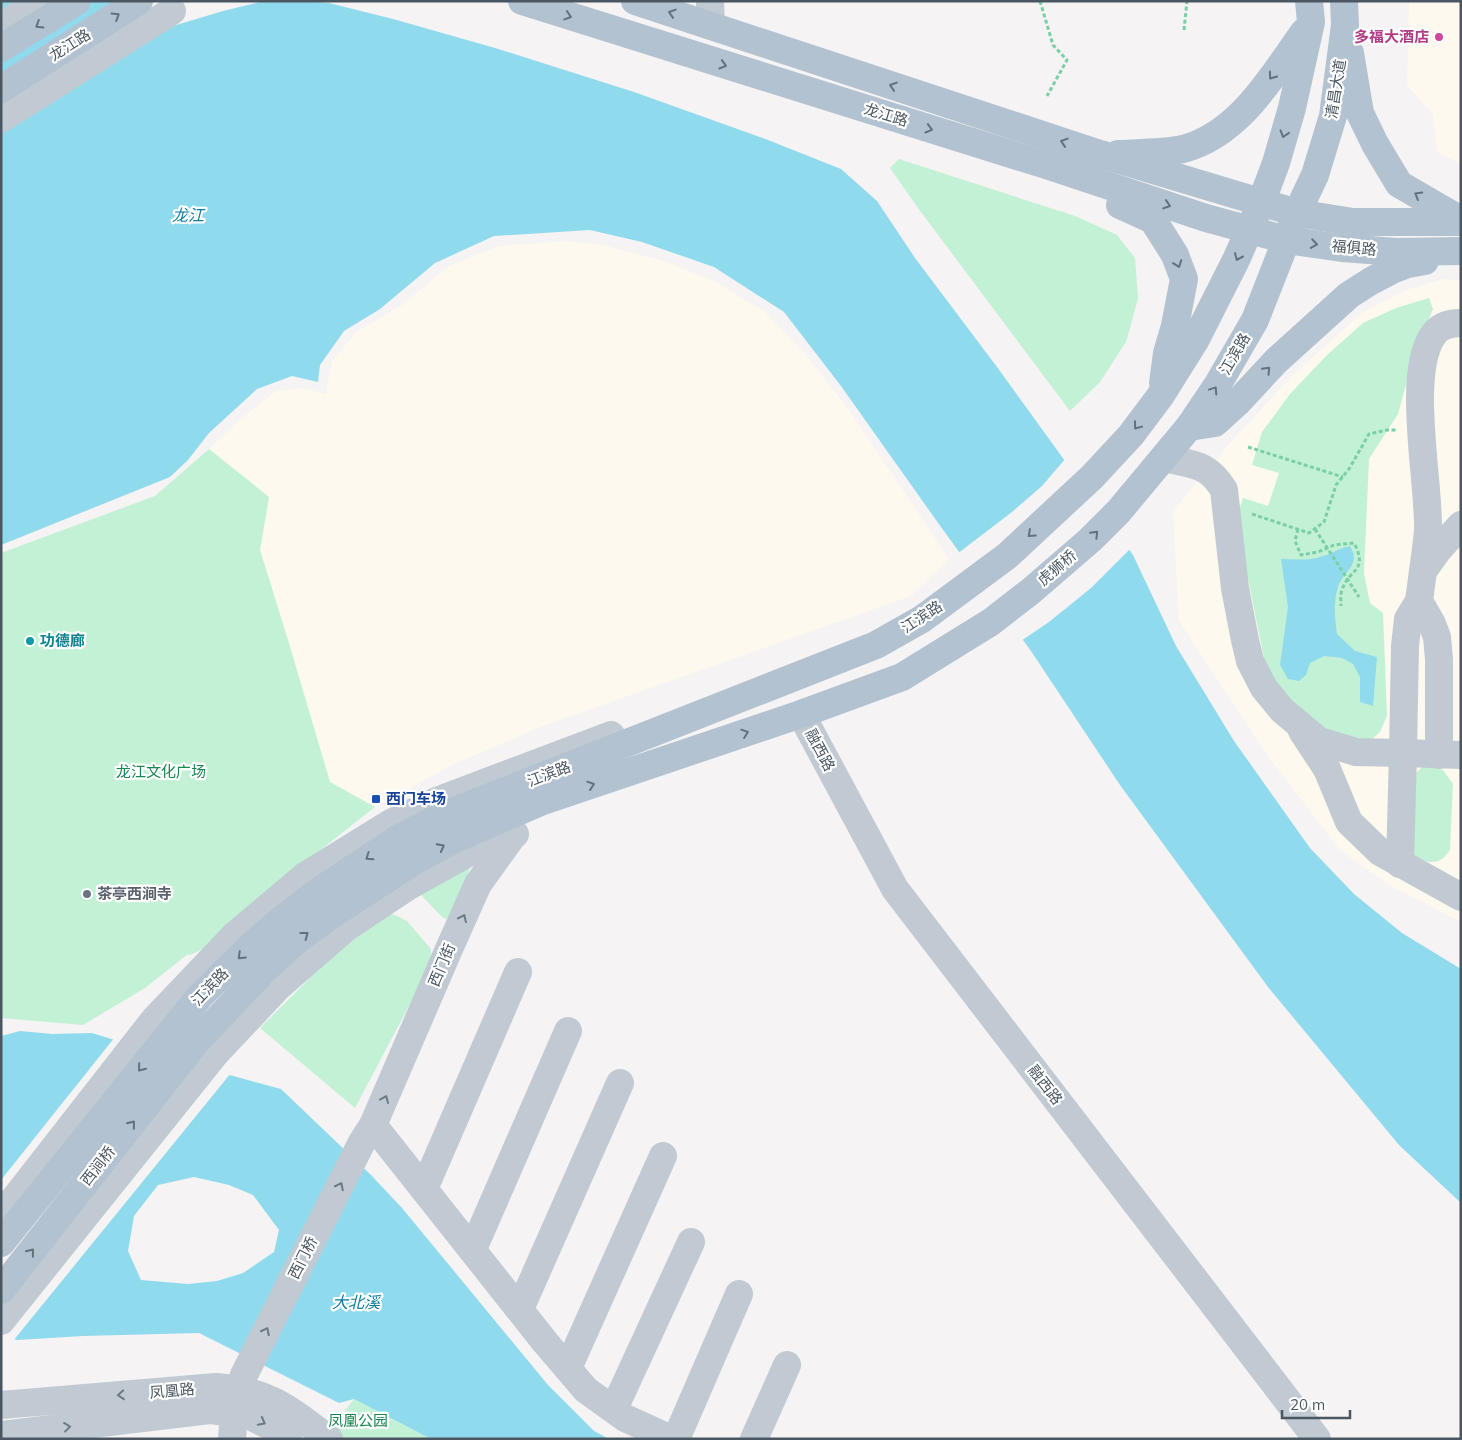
<svg xmlns="http://www.w3.org/2000/svg" width="1462" height="1440" viewBox="0 0 1462 1440" font-family="Mulish,'Noto Sans SC',sans-serif">
<style>
.commercial{fill:#fdf9ef}
.green{fill:#c3f1d5}
.water{fill:#90daee;fill-rule:evenodd}
.pier{fill:#f5f3f3}
.lines{fill:none;stroke-linecap:round;stroke-linejoin:round}
.path{stroke:#7ad0a6;stroke-width:3;stroke-dasharray:4 2.5;stroke-linecap:butt}
.minor{stroke:#c1cad2;stroke-width:28}
.major{stroke:#b3c2d1;stroke-width:28}
.path-bridge{stroke:#7ad0a6;stroke-width:3;stroke-dasharray:4 2.5;stroke-linecap:butt}
.oneway{stroke:#64717d}
.oneway2{stroke:#6e7983}
.hotel-dot{fill:#d1479c;stroke:#fff;stroke-width:2}
.culture-dot{fill:#0f9aa8;stroke:#fff;stroke-width:2}
.transit-dot{fill:#1a4fb4;stroke:#fff;stroke-width:2}
.worship-dot{fill:#6b7280;stroke:#fff;stroke-width:2}
.labels{text-anchor:middle;stroke-width:4.5;stroke-linejoin:round;paint-order:stroke}
.hotel-label{font-size:15px;font-weight:bold;fill:#b23c85;stroke:#fff;text-anchor:end}
.street-label{font-size:15px;fill:#4a5661;stroke:#fff}
.culture-label{font-size:15px;font-weight:bold;fill:#0d838f;stroke:#fff;text-anchor:start}
.park-label{font-size:15px;fill:#17864f;stroke:#fff}
.transit-label{font-size:15px;font-weight:bold;fill:#164399;stroke:#fff;text-anchor:start}
.worship-label{font-size:15px;font-weight:bold;fill:#5b616d;stroke:#fff;text-anchor:start}
.water-label{font-size:16px;font-style:italic;fill:#0c7c9b;stroke:#fff}
</style>
<rect width="100%" height="100%" fill="#f5f3f3"/>
<g class="commercial">
<polygon points="1409,1 1461,1 1461,164 1437,152 1433,115 1407,85"/>
<polygon points="565,241 603,245 664,261 716,282 765,312 807,356 852,414 949,559 911,596 543,726 454,764 375,807 330,782 288,640 260,550 269,497 209,449 243,417 276,391 302,388 326,394 332,361 356,332 402,305 449,266 499,246"/>
<polygon points="1442,279 1461,280 1461,922 1389,885 1340,850 1267,755 1179,621 1173,511 1229,444 1293,375 1362,313 1403,291"/>
</g>
<g class="green">
<polygon points="899,159 1075,216 1117,235 1135,258 1138,299 1126,342 1100,382 1070,411 918,208 890,168"/>
<polygon points="1429,298 1433,309 1415,352 1398,414 1369,459 1364,573 1370,603 1383,613 1387,716 1380,732 1370,741 1336,738 1310,723 1267,673 1236,519 1243,498 1268,506 1279,473 1252,465 1262,432 1290,394 1326,356 1363,323 1396,308"/>
<polygon points="209,449 269,497 260,550 288,640 330,782 375,807 236,916 203,949 190,955 188,954 145,988 83,1025 1,1018 1,553 155,496"/>
<path d="M1422,767H1432L1443,770L1453,784L1450,850C1439,867 1428,863 1412,856L1416,773Z"/>
<polygon points="471,866 451,916 446,919 442,917 423,897 420,892"/>
<polygon points="385,913 395,915 407,921 431,949 431,959 421,983 355,1108 260,1028 321,967"/>
<polygon points="354,1399 431,1439 339,1439 329,1432"/>
</g>
<g class="water">
<polygon points="1,1 143,1 163,29 223,11 264,1 305,1 329,3 393,19 495,48 634,92 768,140 841,169 877,201 915,258 997,367 1133,555 1176,646 1234,741 1310,848 1354,894 1402,933 1461,969 1461,1203 1399,1145 1268,987 1120,785 1031,651 941,527 841,386 784,312 714,267 642,242 590,230 494,236 435,263 380,309 344,331 320,365 318,382 292,376 257,389 209,433 188,460 170,477 1,545"/>
<path d="M1350,546C1362,565 1343,571 1338,587C1333,602 1335,619 1337,634L1355,651L1377,657L1373,706L1360,702V677L1353,664L1342,658L1324,656L1310,663L1306,675L1299,681L1288,679L1280,665L1288,607L1281,559C1294,559 1308,561 1320,557C1332,554 1336,549 1350,546Z"/>
<path d="M20,1031L53,1034L92,1033L215,1071L281,1089L371,1175L402,1208L548,1385L594,1431L609,1439H431L354,1399L339,1403L199,1333L83,1336L17,1340L1,1334V1036ZM194,1177L229,1185L253,1195L279,1230L274,1252L243,1273L217,1281L188,1284L141,1280L128,1251L134,1216L158,1185Z"/>
</g>
<g class="pier">
<polygon points="1066,458 1131,548 1091,588 1049,622 1021,641 957,554 1012,512 1042,486"/>
<polygon points="115,1037 231,1073 13,1341 1,1336 1,1180"/>
</g>
<g class="lines">
<g class="path">
<polyline points="1040,1 1053,45 1067,60 1047,96"/>
<polyline points="1184,30 1187,1"/>
<polyline points="1248,447 1343,477"/>
<polyline points="1252,514 1309,533 1324,522 1336,485 1349,469 1369,434 1387,430 1396,430"/>
<path d="M1298,529L1295,541L1301,555L1318,552L1334,545L1354,543C1369,572 1349,568 1342,590C1340,594 1341,602 1341,606"/>
</g>
<g class="minor">
<polyline points="710,1 711,26"/>
<polyline points="1,26 41,1"/>
<polyline points="1,119 172,11"/>
<path d="M1164,458C1193,465 1208,463 1224,490L1235,588L1245,640L1250,661L1264,688L1282,710L1319,741L1356,752L1403,753L1400,864"/>
<path d="M1423,571C1425,557 1427,543 1428,529C1429,481 1407,376 1432,337C1438,326 1449,323 1461,323"/>
<polyline points="1419,601 1408,619 1405,646 1403,753 1461,755"/>
<polyline points="801,714 895,889 1317,1439"/>
<polyline points="1302,731 1327,769 1349,822 1380,852 1461,897"/>
<polyline points="1439,755 1439,659 1437,637 1432,624 1419,601 1423,571 1438,550 1461,525"/>
<polyline points="373,1125 545,1342 586,1390 625,1418 671,1439"/>
<polyline points="424,1189 518,972"/>
<polyline points="1,1216 154,1020 235,935 305,876 391,823 439,800 611,735"/>
<polyline points="473,1249 568,1031"/>
<polyline points="520,1309 620,1083"/>
<polyline points="1,1321 215,1054 278,987 347,927 407,887 468,853 515,834"/>
<polyline points="568,1368 663,1156"/>
<path d="M1,1405L216,1387C269,1391 288,1408 329,1439"/>
<polyline points="614,1409 691,1242"/>
<polyline points="1,1435 210,1410 250,1416 274,1428 288,1439"/>
<polyline points="232,1439 234,1412 244,1375 362,1142 373,1125 449,949 478,884 514,834"/>
<polyline points="676,1439 739,1294"/>
<polyline points="754,1439 787,1365"/>
</g>
<g class="major">
<polyline points="522,1 1046,165 1206,218 1287,240 1342,248 1396,252 1461,251"/>
<polyline points="635,1 1100,154 1297,213 1353,222 1461,222"/>
<polyline points="1,48 77,1"/>
<polyline points="1350,53 1360,113 1375,144 1399,184 1461,220"/>
<polyline points="1,89 139,1"/>
<path d="M1118,154C1137,153 1165,153 1183,149C1240,134 1272,76 1304,32"/>
<polyline points="1120,205 1153,220 1175,255 1184,279 1175,326 1167,353 1163,383"/>
<polyline points="1189,427 1215,423 1237,403 1276,361 1349,295 1371,281 1392,270 1408,264 1425,261"/>
<polyline points="1,1243 200,996 248,949 281,920 316,893 399,838 444,815 876,645 922,619 1007,556 1092,477 1131,435 1161,395 1196,339 1236,260 1261,203 1276,163 1292,108 1311,22 1309,1"/>
<polyline points="1,1290 195,1043 266,968 297,940 330,916 414,861 455,839 543,801 801,714 902,677 991,622 1031,591 1090,540 1119,511 1189,427 1218,384 1255,320 1297,213 1315,175 1333,116 1345,25 1344,1"/>
</g>
<polyline class="path-bridge" points="1315,529 1359,597"/>
</g>
<defs><path id="oneway-chevron" d="M-2-3.5L2.5 0L-2 3.5" fill="none" stroke-width="1.6" stroke-linecap="round" stroke-linejoin="round" transform="scale(1.25)"/></defs>
<g class="oneway">
<use href="#oneway-chevron" transform="translate(672 13) rotate(-162)"/>
<use href="#oneway-chevron" transform="translate(116 16) rotate(-32)"/>
<use href="#oneway-chevron" transform="translate(568 16) rotate(18)"/>
<use href="#oneway-chevron" transform="translate(39 25) rotate(148)"/>
<use href="#oneway-chevron" transform="translate(723 65) rotate(17)"/>
<use href="#oneway-chevron" transform="translate(1272 76) rotate(126)"/>
<use href="#oneway-chevron" transform="translate(893 86) rotate(-162)"/>
<use href="#oneway-chevron" transform="translate(929 129) rotate(17)"/>
<use href="#oneway-chevron" transform="translate(1284 134) rotate(107)"/>
<use href="#oneway-chevron" transform="translate(1064 142) rotate(-162)"/>
<use href="#oneway-chevron" transform="translate(1418 195) rotate(-150)"/>
<use href="#oneway-chevron" transform="translate(1167 205) rotate(18)"/>
<use href="#oneway-chevron" transform="translate(1314 244) rotate(9)"/>
<use href="#oneway-chevron" transform="translate(1238 257) rotate(114)"/>
<use href="#oneway-chevron" transform="translate(1178 264) rotate(70)"/>
<use href="#oneway-chevron" transform="translate(1267 370) rotate(-47)"/>
<use href="#oneway-chevron" transform="translate(1214 390) rotate(-56)"/>
<use href="#oneway-chevron" transform="translate(1137 426) rotate(127)"/>
<use href="#oneway-chevron" transform="translate(1031 534) rotate(138)"/>
<use href="#oneway-chevron" transform="translate(1095 534) rotate(-45)"/>
<use href="#oneway-chevron" transform="translate(745 733) rotate(-19)"/>
<use href="#oneway-chevron" transform="translate(591 785) rotate(-19)"/>
<use href="#oneway-chevron" transform="translate(441 847) rotate(-28)"/>
<use href="#oneway-chevron" transform="translate(369 857) rotate(146)"/>
<use href="#oneway-chevron" transform="translate(305 935) rotate(-37)"/>
<use href="#oneway-chevron" transform="translate(241 956) rotate(136)"/>
<use href="#oneway-chevron" transform="translate(141 1068) rotate(129)"/>
<use href="#oneway-chevron" transform="translate(132 1124) rotate(-52)"/>
<use href="#oneway-chevron" transform="translate(31 1252) rotate(-52)"/>
</g>
<g class="oneway2">
<use href="#oneway-chevron" transform="translate(463 918) rotate(-65)"/>
<use href="#oneway-chevron" transform="translate(385 1099) rotate(-67)"/>
<use href="#oneway-chevron" transform="translate(340 1186) rotate(-63)"/>
<use href="#oneway-chevron" transform="translate(266 1331) rotate(-63)"/>
<use href="#oneway-chevron" transform="translate(121 1395) rotate(175)"/>
<use href="#oneway-chevron" transform="translate(262 1422) rotate(28)"/>
<use href="#oneway-chevron" transform="translate(67 1427) rotate(-7)"/>
</g>
<circle class="hotel-dot" cx="1439" cy="37" r="5"/>
<circle class="culture-dot" cx="30" cy="641" r="5"/>
<rect class="transit-dot" x="371" y="794" width="10" height="10" rx="2.5"/>
<circle class="worship-dot" cx="87" cy="894" r="5"/>
<g class="labels">
<g class="hotel-label">
<text x="1429" y="42">多福大酒店</text>
</g>
<g class="street-label">
<text transform="translate(70 45) rotate(-32)" y="5">龙江路</text>
<text transform="translate(1336 89) rotate(-81)" y="5">清昌大道</text>
<text transform="translate(886 115) rotate(17)" y="5">龙江路</text>
<text transform="translate(1354 248) rotate(5)" y="5">福俱路</text>
<text transform="translate(1235 354) rotate(-60)" y="5">江滨路</text>
<text transform="translate(1057 568) rotate(-41)" y="5">虎狮桥</text>
<text transform="translate(922 617) rotate(-33)" y="5">江滨路</text>
<text transform="translate(820 750) rotate(62)" y="5">融西路</text>
<text transform="translate(549 774) rotate(-21)" y="5">江滨路</text>
<text transform="translate(442 965) rotate(-67)" y="5">西门街</text>
<text transform="translate(210 987) rotate(-46)" y="5">江滨路</text>
<text transform="translate(1045 1085) rotate(52)" y="5">融西路</text>
<text transform="translate(98 1166) rotate(-52)" y="5">西涧桥</text>
<text transform="translate(303 1258) rotate(-63)" y="5">西门桥</text>
<text transform="translate(172 1391) rotate(-5)" y="5">凤凰路</text>
</g>
<g class="culture-label">
<text x="40" y="646">功德廊</text>
</g>
<g class="park-label">
<text x="161" y="777">龙江文化广场</text>
<text x="358" y="1426">凤凰公园</text>
</g>
<g class="transit-label">
<text x="386" y="804">西门车场</text>
</g>
<g class="worship-label">
<text x="97" y="899">茶亭西涧寺</text>
</g>
<g class="water-label">
<text x="188" y="221">龙江</text>
<text x="356" y="1308">大北溪</text>
</g>
</g>
<rect width="1462" height="1440" fill="none" stroke="#4a5661" stroke-width="5"/>
<path d="M1282 1410v8h68v-8" fill="none" stroke="#4a5661" stroke-width="2.5"/>
<text x="1290" y="1410" font-size="15" fill="#4a5661" stroke="#ffffff" stroke-width="4" paint-order="stroke">20 m</text>
</svg>
